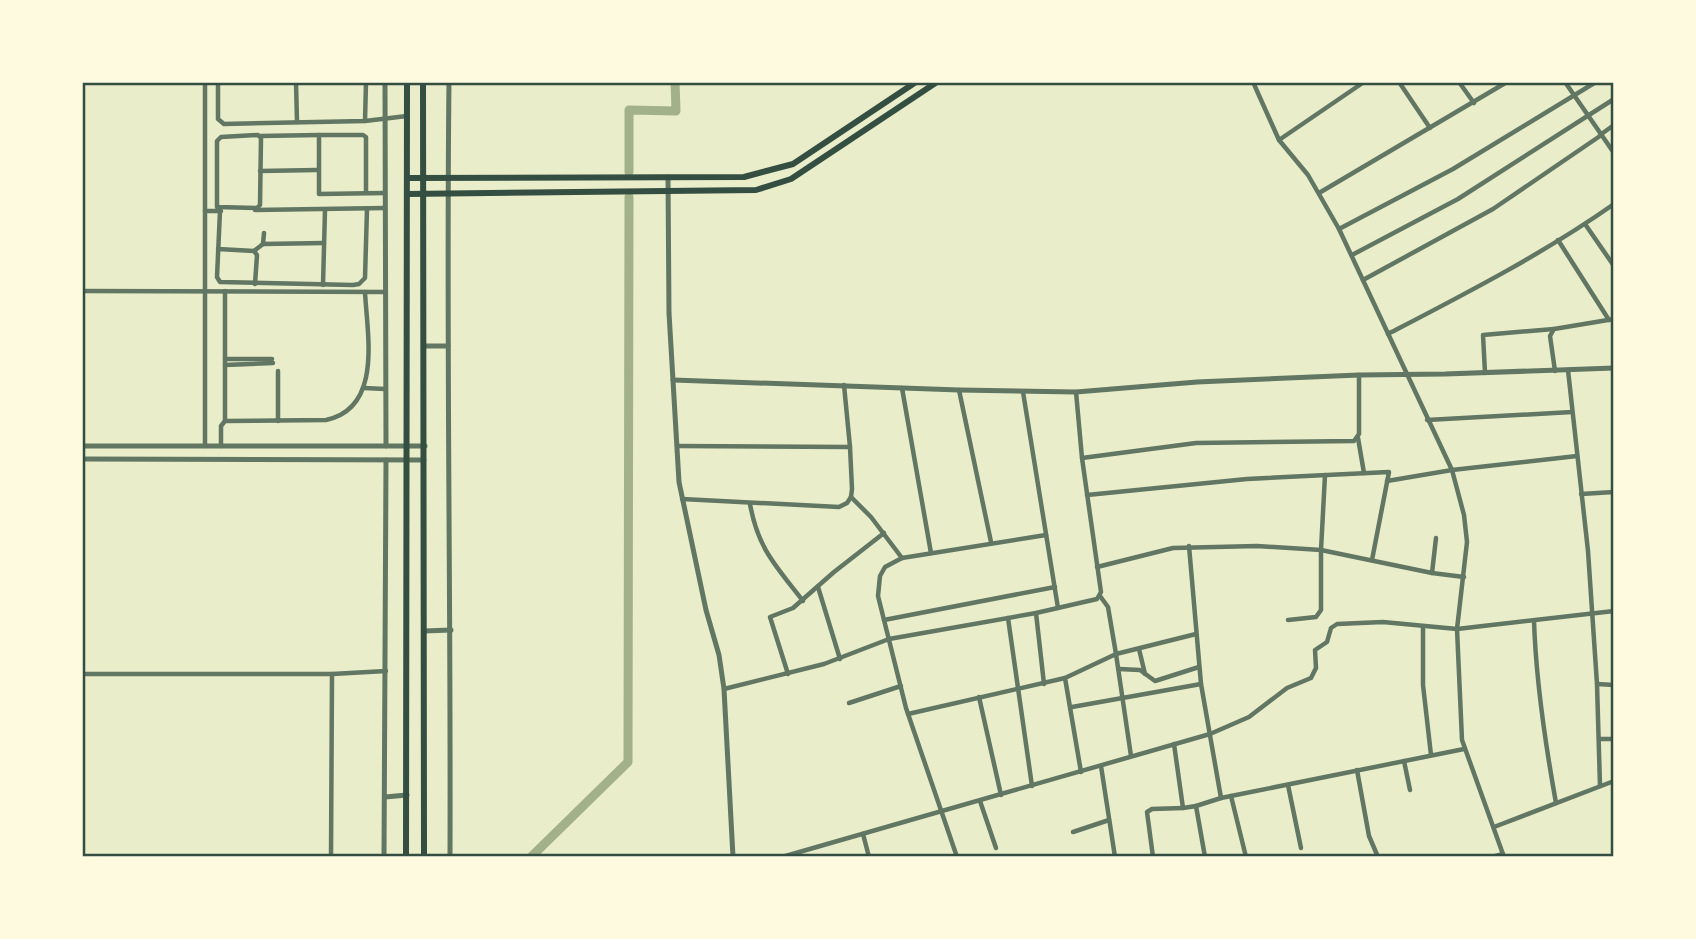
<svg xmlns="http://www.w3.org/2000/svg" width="1696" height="939" viewBox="0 0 1696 939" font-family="'PT Sans Narrow',sans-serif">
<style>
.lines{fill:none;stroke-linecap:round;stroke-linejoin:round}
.canal{stroke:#a3b18a;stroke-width:9}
.minor{stroke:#617663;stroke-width:4.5}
.tertiary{stroke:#617663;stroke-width:5}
.secondary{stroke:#344e41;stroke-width:6}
.neatline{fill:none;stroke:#344e41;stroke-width:2.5}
</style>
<rect width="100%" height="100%" fill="#e9edc9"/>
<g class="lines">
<g class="canal">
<polyline points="629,172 629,110 676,111 675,82"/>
<polyline points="531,857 628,762 629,197"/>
</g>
<g class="minor">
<polyline points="218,82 218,119 224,124 365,121 407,116"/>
<polyline points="296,82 297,122"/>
<polyline points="1253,82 1279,140 1308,175 1339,229 1452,470 1464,515 1467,542 1457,629 1462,740 1504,857"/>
<polyline points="1399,82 1430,128"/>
<polyline points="1459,82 1474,103"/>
<polyline points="1565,82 1614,153"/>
<polyline points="365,121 366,82"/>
<polygon points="258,135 261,138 260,205 257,208 217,207 217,141 221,137"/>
<polyline points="1600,135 1614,125"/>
<polyline points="260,136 319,135"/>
<polyline points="1279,140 1364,82"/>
<polyline points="260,171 317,170"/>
<polyline points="366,193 366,137 363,135 319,135 319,194 385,193"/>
<polyline points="1319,193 1507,82"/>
<polyline points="255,210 385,208"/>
<polyline points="205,211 221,211"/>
<polyline points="220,211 217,277 220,282 353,285 359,284 365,278 367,209"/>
<polyline points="1585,224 1614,266"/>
<polyline points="1339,229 1453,169 1596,82"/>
<polyline points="1558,240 1609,320"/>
<polyline points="263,244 264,233"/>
<polyline points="218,249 254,251 257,255 255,284"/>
<polyline points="254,251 263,244 324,243"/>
<polyline points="1352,255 1458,199 1614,99"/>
<polyline points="1363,280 1493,209 1600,136"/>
<polyline points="323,285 325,210"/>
<polyline points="82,291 385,292"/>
<path d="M1388,334C1465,294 1543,254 1614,204"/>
<polyline points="225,359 272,359"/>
<polyline points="225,365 273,363"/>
<polyline points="1568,370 1588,551 1597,684 1600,786"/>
<polyline points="278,371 278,421"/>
<polyline points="1555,371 1550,336 1554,329 1614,319"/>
<polyline points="1485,373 1483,335 1554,329"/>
<polyline points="364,388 385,389"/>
<polyline points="902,388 931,553"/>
<polyline points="959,390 991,542"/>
<polyline points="1023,392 1058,608"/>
<polyline points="1427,420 1572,412"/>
<polyline points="225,421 225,291"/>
<polyline points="1358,438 1364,473"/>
<polyline points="205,446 205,82"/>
<path d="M221,446V426L225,421L326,420C383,408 367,334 365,292"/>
<polyline points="677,446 850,447"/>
<polyline points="1082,458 1196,443 1354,441 1359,434 1359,375"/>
<polyline points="1387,481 1452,470 1577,456"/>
<polyline points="1581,494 1614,492"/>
<polyline points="1087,495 1247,479 1389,472 1372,560"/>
<polyline points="851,497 871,517 902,558"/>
<polyline points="682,499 839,507 847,503 851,497 852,489 850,447 844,385"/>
<path d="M750,504C758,549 776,566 803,601"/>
<polyline points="1189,546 1201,684 1221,798 1464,749"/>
<polyline points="1097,567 1173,548 1257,546 1321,550 1432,573 1464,577"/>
<polyline points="1432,573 1436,538"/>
<polyline points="818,587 840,659"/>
<polyline points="1100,596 1108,607 1116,654 1196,634"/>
<polyline points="1036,613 1044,684"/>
<polyline points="1008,618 1032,786"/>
<polyline points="884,620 1055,587"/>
<polyline points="1288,620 1316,617 1321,610 1321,550 1325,475"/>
<path d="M1534,621C1536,683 1545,742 1556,803"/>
<polyline points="1423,627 1423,685 1431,755"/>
<polyline points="1139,649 1145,674"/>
<polyline points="1119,669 1140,670 1155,681 1199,667"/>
<polyline points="82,674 332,674 386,671"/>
<polyline points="788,674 770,617 793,608 834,572 884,533"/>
<polyline points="1597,684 1614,685"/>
<polyline points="724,689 824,664 889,639 1036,613 1097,599 1101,592 1082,458 1076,392"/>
<polyline points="979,697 1001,795"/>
<polyline points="849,703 901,686"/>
<polyline points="1072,707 1201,684"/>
<polyline points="908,714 1065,678"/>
<polyline points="1599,739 1614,739"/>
<polyline points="1174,744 1183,808 1196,806 1205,857"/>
<polyline points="1404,761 1410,790"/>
<polyline points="1101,766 1115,857"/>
<polyline points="1357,770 1369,836 1378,857"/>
<polyline points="1081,772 1065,678 1116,654 1131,756"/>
<polyline points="1288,785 1301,848"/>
<polyline points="1231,796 1246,857"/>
<polyline points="980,801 996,848"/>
<polyline points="1196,806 1221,798"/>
<polyline points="1494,827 1614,781"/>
<polyline points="1073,832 1109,820"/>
<polyline points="863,834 869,857"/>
<polyline points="331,857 332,674"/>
<polyline points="782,857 1210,734 1249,717 1287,688 1311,678 1316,668 1315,650 1327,642 1331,628 1337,624 1383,622 1457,629 1614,611"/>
<polyline points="957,857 906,708 878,596 880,576 885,567 902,558 1046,535"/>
<polyline points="1153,857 1147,812 1152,809 1183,808"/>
<polyline points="1492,857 1503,854"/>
</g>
<g class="tertiary">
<polyline points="385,82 386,446"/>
<path d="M449,82C446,340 451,599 450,857"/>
<polyline points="668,177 669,313 679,482 706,610 719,655 724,689 733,857"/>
<polyline points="424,346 448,346"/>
<polyline points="673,380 959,390 1076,392 1197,382 1359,375 1445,374 1614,368"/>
<polyline points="82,446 425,446"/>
<polyline points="82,459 424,460"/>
<polyline points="424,631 451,630"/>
<polyline points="385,797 407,795"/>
<polyline points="384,857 386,460"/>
</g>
<g class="secondary">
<polyline points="423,82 424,857"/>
<polyline points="407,178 744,177 793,164 916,82"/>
<polyline points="407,194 756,190 791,179 937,82"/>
<polyline points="406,857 407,82"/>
</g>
</g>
<rect width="1696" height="939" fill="none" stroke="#fefae0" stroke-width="168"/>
<rect x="84" y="84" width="1528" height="771" class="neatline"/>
</svg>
